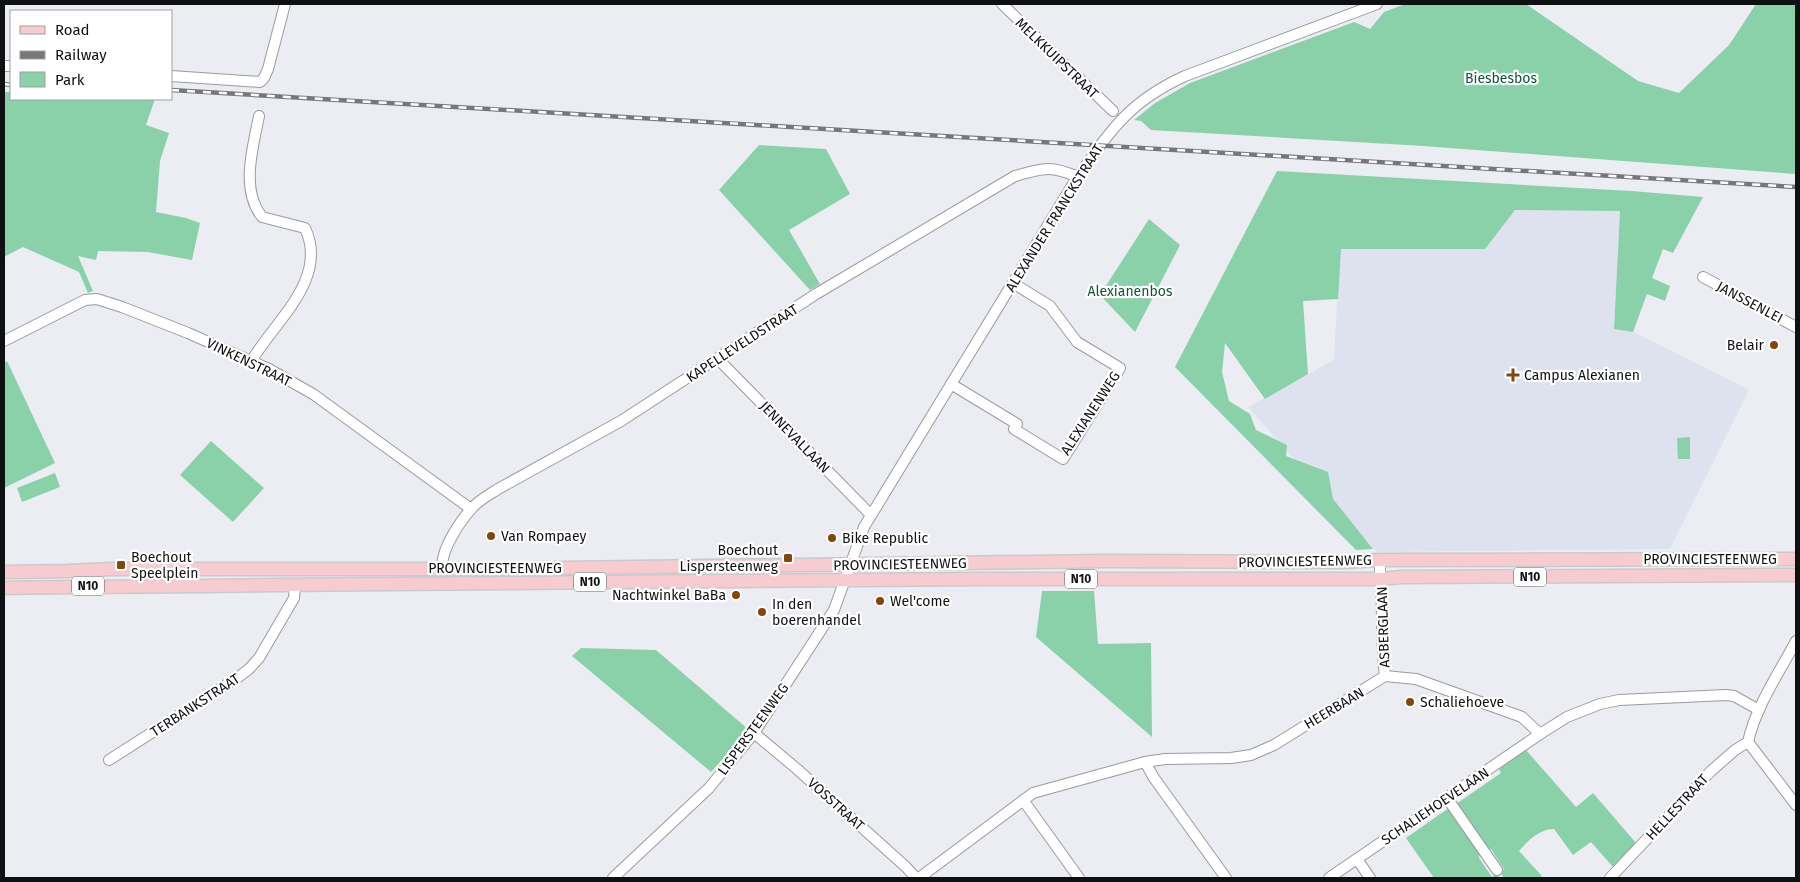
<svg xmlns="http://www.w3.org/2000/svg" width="1800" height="882" viewBox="0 0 1800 882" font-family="'Fira Sans',sans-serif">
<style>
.built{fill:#dee1ee}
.green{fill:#8ad1aa}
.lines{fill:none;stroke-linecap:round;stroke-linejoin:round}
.minor-casing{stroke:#999ba0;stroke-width:12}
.major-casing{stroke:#cacacb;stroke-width:15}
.minor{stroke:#fff;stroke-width:10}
.major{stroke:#f7ccd1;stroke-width:12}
.rail-casing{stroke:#76777b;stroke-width:4.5}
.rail{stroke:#fff;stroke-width:2.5;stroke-dasharray:8;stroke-linecap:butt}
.poi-dot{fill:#854609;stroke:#fff;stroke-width:2}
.labels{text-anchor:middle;stroke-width:4.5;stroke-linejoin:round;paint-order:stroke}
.shield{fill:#fff;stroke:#575859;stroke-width:1}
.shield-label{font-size:12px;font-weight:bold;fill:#0f1012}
.street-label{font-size:14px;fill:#0f1012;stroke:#fff}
.park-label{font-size:14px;fill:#125437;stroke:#fff}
.poi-label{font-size:14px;fill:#0f1012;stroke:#fff;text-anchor:start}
</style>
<rect width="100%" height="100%" fill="#ebedf3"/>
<polygon class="built" points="1514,210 1620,210 1614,329 1633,332 1749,390 1670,549 1377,552 1248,407 1334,360 1340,249 1485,249"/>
<g class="green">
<polygon points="1405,4 1526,4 1638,81 1679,93 1729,45 1756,4 1796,4 1796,174 1423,146 1151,130 1141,121 1134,120 1155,103 1190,83 1354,22 1370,29 1384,12"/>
<polygon points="4,92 11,92 11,99 155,99 146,125 169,133 160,161 156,212 186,218 200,223 192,260 148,252 98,251 96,260 78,256 93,291 88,293 79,272 23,247 4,257"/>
<polygon points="759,145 826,149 850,194 789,230 820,284 810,290 719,190"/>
<polygon points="1277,171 1632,191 1703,197 1673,253 1663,249 1652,278 1670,286 1665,301 1647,294 1633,332 1614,329 1620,211 1515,210 1485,249 1341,249 1338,299 1303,301 1308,374 1265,399 1225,343 1222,372 1229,401 1250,414 1256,430 1287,445 1286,456 1328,472 1333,499 1373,549 1356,550 1175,367"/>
<polygon points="1149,219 1180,245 1135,332 1100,295"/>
<polygon points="7,361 55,463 4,488 4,363"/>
<polygon points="1690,437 1690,459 1678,459 1677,438"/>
<polygon points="211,441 264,488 233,522 180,475"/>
<polygon points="55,473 60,487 22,502 17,488"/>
<polygon points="1042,591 1094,591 1098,644 1151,643 1152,737 1036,637"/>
<polygon points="581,648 656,650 749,730 711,772 572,656"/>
<path d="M1526,750L1576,807L1593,793L1636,843L1613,867L1591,842L1573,855L1554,829C1540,829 1527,841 1519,851L1542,876L1538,878H1504L1500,872L1504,869L1491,849L1485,848L1456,804L1501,773L1499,769Z"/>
<polygon points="1449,808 1480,852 1479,858 1492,877 1497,874 1500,878 1434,878 1406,838"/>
</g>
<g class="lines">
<defs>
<g id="minor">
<polyline points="1002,4 1113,111"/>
<polyline points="4,66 11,66"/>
<polyline points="171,76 260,82 264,78 268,69 285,4"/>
<polyline points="1703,277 1796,327"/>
<polyline points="4,341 85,300 97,299 122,307 188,333 269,369 313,394 471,509"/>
<polyline points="718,359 871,515"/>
<path d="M252,360C275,321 329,279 305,228L262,217C240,189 253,148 259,116"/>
<polyline points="951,384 1017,424 1014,429 1063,459 1120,368 1077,342 1050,306 1013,283"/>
<path d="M1379,560C1384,599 1380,638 1385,676"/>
<path d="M443,568C439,552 461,520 472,508C479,500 489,495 498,489L621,421L816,294L1015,176C1043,168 1051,165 1078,177"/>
<path d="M1796,641C1779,673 1756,706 1748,742L1796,805"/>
<polyline points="754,733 797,769 906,867 916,878"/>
<polyline points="109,760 237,678 249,669 259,658 294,598 295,584"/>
<polyline points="1145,762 1154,778 1226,878"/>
<polyline points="1447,798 1497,870"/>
<polyline points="1023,800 1079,878"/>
<polyline points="1357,859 1370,878"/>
<path d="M613,878L709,788L754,733L834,610L864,527L1073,184C1109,133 1126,103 1185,76L1377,4"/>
<polyline points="919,878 1033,793 1145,762 1165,759 1231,758 1251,755 1274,745 1385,676 1416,679 1511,713 1522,717 1540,734"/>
<polyline points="1329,878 1540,734 1567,717 1600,704 1619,700 1726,695 1734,696 1759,710"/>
<polyline points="1610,878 1711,771 1735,750 1748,742"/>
</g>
<g id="major">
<polyline points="4,572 68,571 112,569 480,569 1106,561 1344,562 1379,560 1796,559"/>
<path d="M4,588C93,586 182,587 272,585L981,579H1381L1401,577L1796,575"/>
</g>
</defs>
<use href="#minor" class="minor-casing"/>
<use href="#major" class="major-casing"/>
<use href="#minor" class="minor"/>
<use href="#major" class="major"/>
<defs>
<g id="rail">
<polyline points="4,84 11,85"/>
<polyline points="171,90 1796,187"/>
</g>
</defs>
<use href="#rail" class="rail-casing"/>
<use href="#rail" class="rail"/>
</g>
<g class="poi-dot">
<circle cx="1774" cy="345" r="5"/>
<path d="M1510.5 367.5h5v5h5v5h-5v5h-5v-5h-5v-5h5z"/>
<circle cx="491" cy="536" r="5"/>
<circle cx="832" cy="538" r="5"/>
<rect x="783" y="553" width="10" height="10" rx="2.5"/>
<rect x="116" y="560" width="10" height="10" rx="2.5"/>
<circle cx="736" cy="595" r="5"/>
<circle cx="880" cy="601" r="5"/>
<circle cx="762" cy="612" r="5"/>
<circle cx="1410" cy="702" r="5"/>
</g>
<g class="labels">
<g class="shield">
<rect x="1514" y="567.5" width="32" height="19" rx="4"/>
<rect x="1065" y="569.5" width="32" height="19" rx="4"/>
<rect x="574" y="572.5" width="32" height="19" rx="4"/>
<rect x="72" y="576.5" width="32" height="19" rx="4"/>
</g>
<g class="shield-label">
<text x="1530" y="581">N10</text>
<text x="1081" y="583">N10</text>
<text x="590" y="586">N10</text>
<text x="88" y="590">N10</text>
</g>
<g class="street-label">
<text transform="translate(1057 58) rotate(44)" y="5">MELKKUIPSTRAAT</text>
<text transform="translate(1054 218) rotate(-58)" y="5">ALEXANDER FRANCKSTRAAT</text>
<text transform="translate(1750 302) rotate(28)" y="5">JANSSENLEI</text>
<text transform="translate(742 343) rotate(-33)" y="5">KAPELLEVELDSTRAAT</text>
<text transform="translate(249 362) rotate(26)" y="5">VINKENSTRAAT</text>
<text transform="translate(1090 413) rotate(-57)" y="5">ALEXIANENWEG</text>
<text transform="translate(795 437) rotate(46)" y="5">JENNEVALLAAN</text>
<text x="1710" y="564">PROVINCIESTEENWEG</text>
<text transform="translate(1305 561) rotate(-1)" y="5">PROVINCIESTEENWEG</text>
<text transform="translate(900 564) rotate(-1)" y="5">PROVINCIESTEENWEG</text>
<text x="495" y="573">PROVINCIESTEENWEG</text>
<text transform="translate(1383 627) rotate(-92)" y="5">ASBERGLAAN</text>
<text transform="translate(195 705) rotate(-33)" y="5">TERBANKSTRAAT</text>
<text transform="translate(1334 708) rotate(-31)" y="5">HEERBAAN</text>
<text transform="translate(753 729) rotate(-54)" y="5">LISPERSTEENWEG</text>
<text transform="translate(836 804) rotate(42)" y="5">VOSSTRAAT</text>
<text transform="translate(1435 806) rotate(-34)" y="5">SCHALIEHOEVELAAN</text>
<text transform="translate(1677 807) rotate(-47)" y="5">HELLESTRAAT</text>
</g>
<g class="park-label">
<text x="1501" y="83">Biesbesbos</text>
<text x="1130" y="296">Alexianenbos</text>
</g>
<g class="poi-label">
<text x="1764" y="350" text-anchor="end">Belair</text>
<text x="1524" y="380">Campus Alexianen</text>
<text x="501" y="541">Van Rompaey</text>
<text x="842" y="543">Bike Republic</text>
<text x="778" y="555" text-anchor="end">Boechout<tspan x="778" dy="16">Lispersteenweg</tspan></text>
<text x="131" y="562">Boechout<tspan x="131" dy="16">Speelplein</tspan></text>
<text x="726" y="600" text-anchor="end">Nachtwinkel BaBa</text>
<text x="890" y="606">Wel'come</text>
<text x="772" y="609">In den<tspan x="772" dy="16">boerenhandel</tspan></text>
<text x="1420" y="707">Schaliehoeve</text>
</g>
</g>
<rect width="1800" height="882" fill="none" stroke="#0f1012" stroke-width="10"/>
<rect x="10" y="10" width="162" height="90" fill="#ffffff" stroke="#9f9fa0"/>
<rect x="20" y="26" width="25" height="8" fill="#f7ccd1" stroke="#9f9fa0"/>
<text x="55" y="35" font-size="15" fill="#0f1012">Road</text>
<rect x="20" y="51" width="25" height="8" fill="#76777b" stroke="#9f9fa0"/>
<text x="55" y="60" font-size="15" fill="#0f1012">Railway</text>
<rect x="20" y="72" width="25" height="15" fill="#8ad1aa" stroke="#9f9fa0"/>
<text x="55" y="85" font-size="15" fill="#0f1012">Park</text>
</svg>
